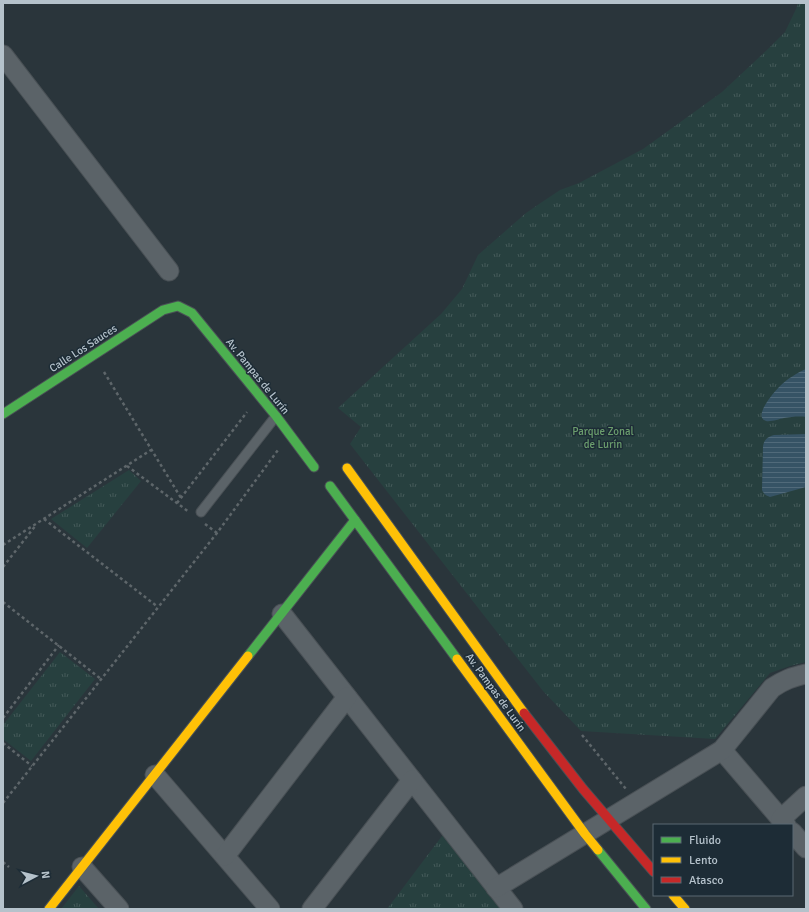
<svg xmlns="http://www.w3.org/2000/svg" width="809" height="912" viewBox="0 0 809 912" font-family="Signika,sans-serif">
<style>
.park{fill:url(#park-tufts)}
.water{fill:url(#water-rules)}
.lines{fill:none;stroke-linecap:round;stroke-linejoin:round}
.lane-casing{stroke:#495055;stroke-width:11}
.street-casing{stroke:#495055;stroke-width:21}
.fast-casing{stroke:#495055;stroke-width:11}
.slow-casing{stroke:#495055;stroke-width:11}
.jam-casing{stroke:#495055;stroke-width:11}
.path{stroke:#5e666a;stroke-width:2.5;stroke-dasharray:3 3;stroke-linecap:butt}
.lane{stroke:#5b6368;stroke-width:9}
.street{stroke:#5b6368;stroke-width:19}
.fast{stroke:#4caf50;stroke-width:9}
.slow{stroke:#ffc107;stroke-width:9}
.jam{stroke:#c62828;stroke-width:9}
.labels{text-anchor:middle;stroke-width:3;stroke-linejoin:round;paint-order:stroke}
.street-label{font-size:11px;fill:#b5c2cb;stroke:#1d2c36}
.park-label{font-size:11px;fill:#6b9d6d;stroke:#1d2c36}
</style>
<defs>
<pattern id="park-tufts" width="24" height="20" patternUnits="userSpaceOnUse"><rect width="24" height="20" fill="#27403f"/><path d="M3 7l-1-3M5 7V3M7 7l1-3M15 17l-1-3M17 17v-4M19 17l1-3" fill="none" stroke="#445a59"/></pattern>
<pattern id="water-rules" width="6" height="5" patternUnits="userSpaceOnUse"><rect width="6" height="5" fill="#365365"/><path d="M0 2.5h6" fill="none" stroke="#516a7a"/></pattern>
</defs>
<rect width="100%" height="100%" fill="#2a353b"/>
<g class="park">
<polygon points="798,3 806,3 806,662 790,666 770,673 715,739 581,731 543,691 350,444 361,427 338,408 441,314 462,289 478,255 526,213 542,202 560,190 579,183 643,149 722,92 769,48 785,32 796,9"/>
<polygon points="129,470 141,481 87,548 51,519"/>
<polygon points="60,652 95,679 31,761 3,739 3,725"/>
<polygon points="445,832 506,909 387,909"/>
<polygon points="79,886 99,909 61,909"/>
</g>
<g class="water">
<path d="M806,369V417C799,416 791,417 784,418C779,419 771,422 766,421C752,417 775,391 780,386C787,379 797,373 806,369Z"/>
<path d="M806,434V487L770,497C765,495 764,494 762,490L763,446C764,440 767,437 774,435Z"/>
</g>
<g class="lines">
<defs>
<polyline id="lane" points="201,512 276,416"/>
<g id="street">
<polyline points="3,55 169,271"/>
<polyline points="282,614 513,909"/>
<polyline points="722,750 786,825"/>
<polyline points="155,775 270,909"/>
<polyline points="781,819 806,796"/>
<polyline points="792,832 806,848"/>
<polyline points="225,856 347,697"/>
<polyline points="82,867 119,909"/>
<path d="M496,888L722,750L772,688C784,680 792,677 806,674"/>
<polyline points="312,909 412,780"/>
</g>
<g id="fast">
<polyline points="3,414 163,310 178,306 192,313 276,416 314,467"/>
<polyline points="330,486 457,659"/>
<polyline points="248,656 355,520"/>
<polyline points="598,850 646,909"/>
</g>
<g id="slow">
<polyline points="347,468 524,713"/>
<polyline points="457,659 585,834 598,850"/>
<polyline points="673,895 685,909"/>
<polyline points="49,909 248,656"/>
</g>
<polyline id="jam" points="524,713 583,789 654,872"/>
</defs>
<use href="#lane" class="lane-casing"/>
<use href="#street" class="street-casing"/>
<use href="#fast" class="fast-casing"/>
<use href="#slow" class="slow-casing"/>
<use href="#jam" class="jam-casing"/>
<g class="path">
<polyline points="104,372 181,498"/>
<polyline points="127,466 189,512"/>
<polyline points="177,503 247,412"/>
<polyline points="44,519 158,607"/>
<polyline points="205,524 217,533"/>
<polyline points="3,545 151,450"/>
<polyline points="3,567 36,525"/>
<polyline points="3,602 101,679"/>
<polyline points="3,718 59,645"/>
<polyline points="582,735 626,789"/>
<polyline points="3,743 32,766"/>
<polyline points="3,803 217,533 278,450"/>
<polyline points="3,862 9,867"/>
</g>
<use href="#lane" class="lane"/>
<use href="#street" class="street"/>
<use href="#fast" class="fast"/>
<use href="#slow" class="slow"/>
<use href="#jam" class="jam"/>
</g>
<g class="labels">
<g class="street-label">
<text transform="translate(83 348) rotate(-33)" y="4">Calle Los Sauces</text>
<text transform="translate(258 376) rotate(51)" y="4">Av. Pampas de Lurín</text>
<text transform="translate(496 692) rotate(54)" y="4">Av. Pampas de Lurín</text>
</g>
<g class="park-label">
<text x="603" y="435">Parque Zonal<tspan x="603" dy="13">de Lurín</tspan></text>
</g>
</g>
<rect width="809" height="912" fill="none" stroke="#b5c2cb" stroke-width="8"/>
<rect x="653" y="824" width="140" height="72" fill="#1d2c36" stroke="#5a6872"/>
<rect x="661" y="837" width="20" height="6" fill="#4caf50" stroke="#5a6872"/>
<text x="689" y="844" font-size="12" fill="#b5c2cb">Fluido</text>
<rect x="661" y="857" width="20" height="6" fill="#ffc107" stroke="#5a6872"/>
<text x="689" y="864" font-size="12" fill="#b5c2cb">Lento</text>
<rect x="661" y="877" width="20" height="6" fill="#c62828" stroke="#5a6872"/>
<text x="689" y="884" font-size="12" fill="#b5c2cb">Atasco</text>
<g transform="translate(36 876) rotate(83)" stroke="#1d2c36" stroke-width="3" paint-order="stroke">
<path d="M0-3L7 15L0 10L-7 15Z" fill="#b5c2cb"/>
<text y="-6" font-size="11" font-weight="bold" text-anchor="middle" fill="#b5c2cb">N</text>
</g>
</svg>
